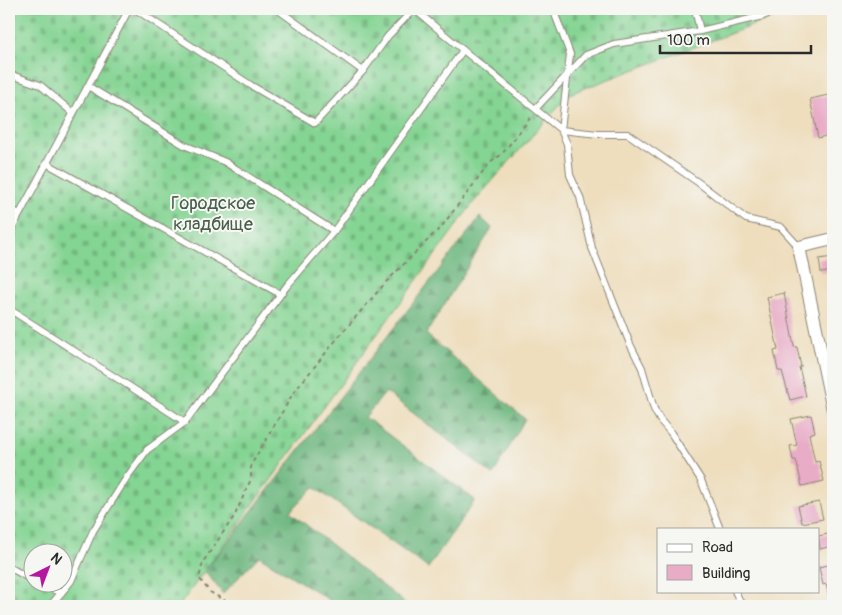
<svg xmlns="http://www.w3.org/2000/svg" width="842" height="615" viewBox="0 0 842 615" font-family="Pangolin,sans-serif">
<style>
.forest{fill:url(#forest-firs);stroke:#4b7054}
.cemetery{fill:url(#cemetery-stones);stroke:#58805f;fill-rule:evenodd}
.building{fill:#e8acc7}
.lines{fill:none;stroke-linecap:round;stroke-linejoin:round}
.service-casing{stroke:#8c8474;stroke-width:8}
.minor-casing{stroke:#8c8474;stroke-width:14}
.path{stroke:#8c8474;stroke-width:2;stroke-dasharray:4 4;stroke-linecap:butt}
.service{stroke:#fff;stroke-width:6}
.minor{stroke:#fff;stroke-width:12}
.labels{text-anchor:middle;stroke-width:4;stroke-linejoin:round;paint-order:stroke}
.park-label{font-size:18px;fill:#465e4a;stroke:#f6f6f2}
</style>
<defs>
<pattern id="forest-firs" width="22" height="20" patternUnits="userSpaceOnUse" patternTransform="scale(1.25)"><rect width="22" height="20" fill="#6bb67d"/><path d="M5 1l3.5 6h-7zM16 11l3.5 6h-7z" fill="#589467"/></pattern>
<pattern id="cemetery-stones" width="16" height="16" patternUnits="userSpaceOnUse" patternTransform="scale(1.25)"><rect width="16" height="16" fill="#84d493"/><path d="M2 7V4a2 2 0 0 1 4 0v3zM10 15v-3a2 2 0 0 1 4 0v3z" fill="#72b67f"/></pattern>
</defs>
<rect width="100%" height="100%" fill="#f6f6f2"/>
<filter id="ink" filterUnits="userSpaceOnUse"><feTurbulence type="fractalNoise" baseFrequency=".02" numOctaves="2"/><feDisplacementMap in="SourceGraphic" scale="10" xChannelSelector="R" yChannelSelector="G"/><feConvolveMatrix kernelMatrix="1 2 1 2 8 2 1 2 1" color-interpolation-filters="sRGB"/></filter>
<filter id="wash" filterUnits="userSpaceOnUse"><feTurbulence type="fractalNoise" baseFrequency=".0096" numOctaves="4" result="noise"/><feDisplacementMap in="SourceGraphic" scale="20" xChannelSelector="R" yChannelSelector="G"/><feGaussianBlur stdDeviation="1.12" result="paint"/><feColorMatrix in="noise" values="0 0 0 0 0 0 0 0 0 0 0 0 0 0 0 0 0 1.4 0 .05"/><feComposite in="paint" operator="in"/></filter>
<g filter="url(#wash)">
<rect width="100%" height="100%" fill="#eedebe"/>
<polygon class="forest" points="480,217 492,228 426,334 525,419 493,475 386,392 365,417 475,500 428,568 314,487 290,512 406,604 404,606 339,606 259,556 223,594 205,571"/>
<path class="cemetery" d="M9,9H796L569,94L473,203L179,606H9ZM32,552H62V582H32Z"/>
<g id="blocks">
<g class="building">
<polygon points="833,94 833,134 818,138 810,99"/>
<polygon points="833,257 833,271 821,273 819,259"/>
<polygon points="784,293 794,347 797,347 801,367 799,367 806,396 790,400 782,371 778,371 774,351 778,350 767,297"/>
<polygon points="811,415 815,432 809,434 815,462 819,461 824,481 802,486 796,460 793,460 790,446 797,445 791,419"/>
<polygon points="819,502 823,519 802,523 798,506"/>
<polygon points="833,533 833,546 820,549 818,536"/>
<polygon points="833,564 833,601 830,601 826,584 823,585 819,567"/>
</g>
</g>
</g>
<g filter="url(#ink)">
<use href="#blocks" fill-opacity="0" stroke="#8c8474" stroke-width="1"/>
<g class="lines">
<defs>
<g id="service">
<polyline points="135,9 252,86 315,123 363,71 388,36 414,9"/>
<polyline points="277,9 363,71"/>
<polyline points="553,9 570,54 561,130 598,134 628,134 699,183 746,219 781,227 799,247"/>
<polyline points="695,9 700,31"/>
<polyline points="463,50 561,130 567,144 570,175 580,197 592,248 630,344 642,368 654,409 660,420 671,433 701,480 720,529"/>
<polyline points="9,74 40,85 73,113"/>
<polyline points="88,86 184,145 225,162 334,231"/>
<polyline points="536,108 586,55 614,44 700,31 763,16 781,9"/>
<polyline points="46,163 280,294"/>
<polyline points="9,208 19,214"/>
<polyline points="9,234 129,9"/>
<polyline points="9,309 185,422 286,287 334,231 463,50 414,9"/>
<polyline points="9,567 32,580"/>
<polyline points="37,582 61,593 71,581 93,531 127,477 147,450 185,422"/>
<polyline points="735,591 742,606"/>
<polyline points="50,606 61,593"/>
</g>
<polyline id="minor" points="833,239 799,247 833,410"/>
</defs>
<use href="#service" class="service-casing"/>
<use href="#minor" class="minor-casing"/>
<polyline class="path" points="234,606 210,592 199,578 203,562 235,515 251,479 251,465 294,392 341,334 387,281 442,226 490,163 502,154 531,117"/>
<use href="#service" class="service"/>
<use href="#minor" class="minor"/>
</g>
</g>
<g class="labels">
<g class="park-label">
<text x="213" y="209">Городское<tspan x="213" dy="21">кладбище</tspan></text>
</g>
</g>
<rect width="842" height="615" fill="none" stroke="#f6f6f2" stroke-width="30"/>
<rect x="657" y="528" width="162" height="65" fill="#f6f6f2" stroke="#a5a5a2"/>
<rect x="667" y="544" width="25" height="8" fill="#ffffff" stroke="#a5a5a2"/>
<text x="702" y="552" font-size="15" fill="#2b2b2b">Road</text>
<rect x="667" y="565" width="25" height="15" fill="#e8acc7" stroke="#a5a5a2"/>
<text x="702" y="578" font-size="15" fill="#2b2b2b">Building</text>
<g transform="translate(48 568) rotate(42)"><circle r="24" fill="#f6f6f2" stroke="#a5a5a2"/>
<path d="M0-4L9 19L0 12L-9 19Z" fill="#b5179e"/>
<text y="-8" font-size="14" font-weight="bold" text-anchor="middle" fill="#2b2b2b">N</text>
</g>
<path d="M660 45v8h151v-8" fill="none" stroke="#2b2b2b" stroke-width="2.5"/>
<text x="667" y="45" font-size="15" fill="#2b2b2b" stroke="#f6f6f2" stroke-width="4" paint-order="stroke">100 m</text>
</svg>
